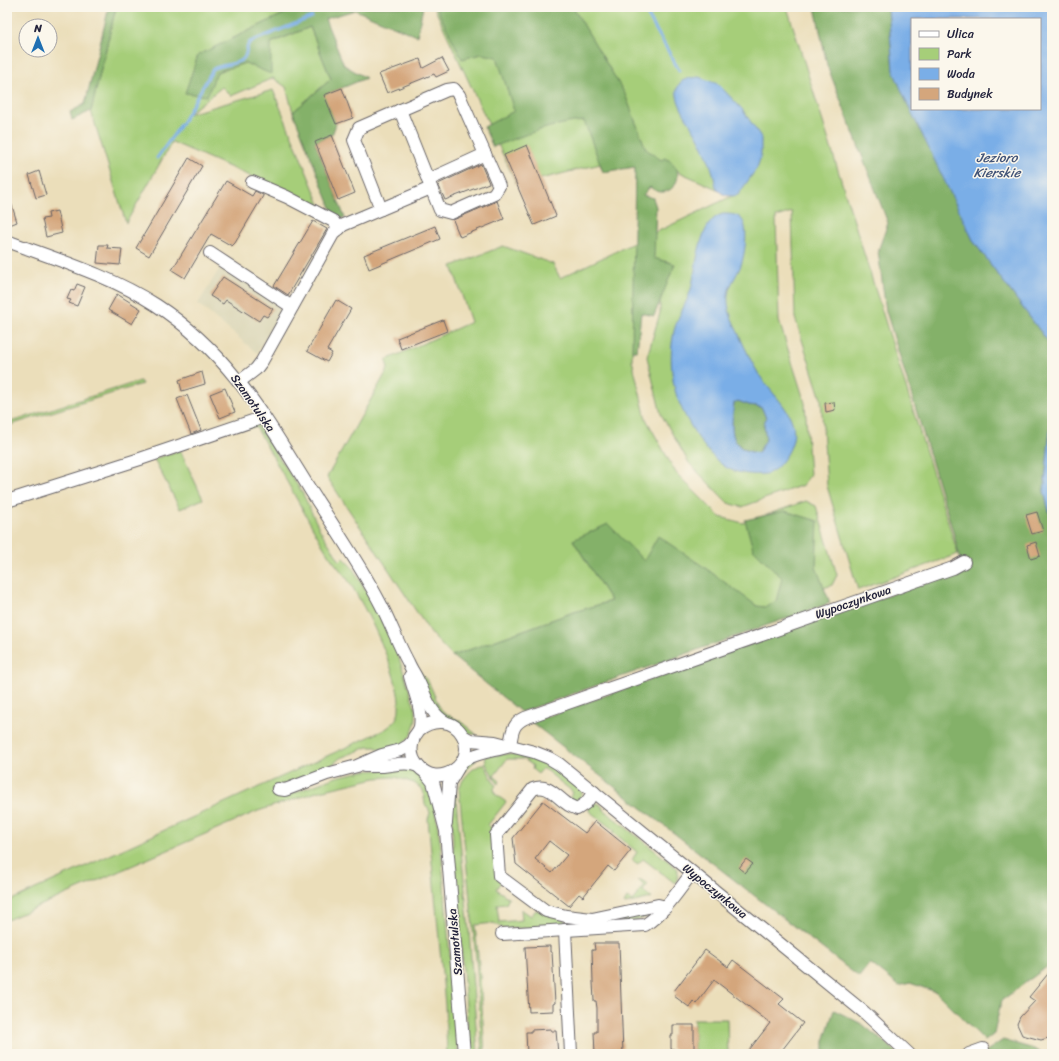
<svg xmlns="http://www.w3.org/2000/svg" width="1059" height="1061" viewBox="0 0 1059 1061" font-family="Sriracha,sans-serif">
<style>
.built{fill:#dad5b5}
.green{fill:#a6ce79;stroke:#64785a}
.forest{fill:#84b169;stroke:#536a52}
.water{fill:#7aaee7;stroke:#4e6891;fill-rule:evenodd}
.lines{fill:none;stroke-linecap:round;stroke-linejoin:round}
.stream{stroke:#7aaee7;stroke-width:3}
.building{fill:#d4a67c;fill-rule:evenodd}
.minor-casing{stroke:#686467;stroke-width:14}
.minor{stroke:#fff;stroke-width:12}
.labels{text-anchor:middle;stroke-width:3;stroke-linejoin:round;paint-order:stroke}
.street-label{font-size:12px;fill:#22223b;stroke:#fbf7ec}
.water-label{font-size:13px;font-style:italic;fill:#415377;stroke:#fbf7ec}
</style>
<rect width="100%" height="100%" fill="#fbf7ec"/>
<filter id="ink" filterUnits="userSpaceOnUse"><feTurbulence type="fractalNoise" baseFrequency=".025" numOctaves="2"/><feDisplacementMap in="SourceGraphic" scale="8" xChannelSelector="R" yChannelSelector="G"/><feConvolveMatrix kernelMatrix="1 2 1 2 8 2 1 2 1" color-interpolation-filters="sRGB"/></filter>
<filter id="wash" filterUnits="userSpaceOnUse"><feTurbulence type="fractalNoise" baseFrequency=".012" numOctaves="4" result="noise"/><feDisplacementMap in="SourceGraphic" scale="16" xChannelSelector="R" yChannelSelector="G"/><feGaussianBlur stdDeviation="0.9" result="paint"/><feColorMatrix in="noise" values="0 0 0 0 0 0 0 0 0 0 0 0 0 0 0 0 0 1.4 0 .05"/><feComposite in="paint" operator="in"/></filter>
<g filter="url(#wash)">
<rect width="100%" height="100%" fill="#ebdeba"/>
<polygon class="built" points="221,266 285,307 257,353 198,304"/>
<g class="green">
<polygon points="116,7 298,7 232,39 217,72 245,63 271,43 310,27 331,79 293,112 286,87 273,78 231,96 222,87 188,114 273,90 321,207 172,142 126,223 91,111"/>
<polygon points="434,7 787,7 958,554 858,590 827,486 821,399 795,318 792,212 776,217 779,321 805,403 810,475 803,485 742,507 728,503 689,463 661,414 647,357 660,313 660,297 634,294 632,360 646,419 676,473 720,517 743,523 806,501 816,506 837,575 832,585 686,637 573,540 611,601 571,613 452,656 432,635 327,477 388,369 386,360 471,322 452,266 503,246 553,264 560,278 732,196 640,154 517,185"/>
<polygon points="140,381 142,384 7,426 7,423"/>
<path d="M256,423L302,492L320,530L340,561L343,558L352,567L381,618L399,658L416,711C417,722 412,739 402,744C396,747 389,749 384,751L375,747H368L340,758L331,766L272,789L274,793L286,796L336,777L363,771L412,768L426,779L433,795L441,848L458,1054H447L445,1005L428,819L430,813L428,807L425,805L423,790L414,783L395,777L376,778L320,791L258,811L7,920V902L384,730C392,725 399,718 399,709C402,678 365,606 348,580C340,569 330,559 323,546C301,507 279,467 256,427L241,429Z"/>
<polygon points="180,450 203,499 180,509 154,459"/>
<polygon points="417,668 429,683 440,708 443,712 460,721 477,735 468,733 437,711"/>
<path d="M508,754C533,757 551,765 571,780C576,784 581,787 582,794C580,800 574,802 569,799L573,792L543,768L538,774L532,769L533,766L524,759H507L494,776L500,781L498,784L486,764L485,756Z"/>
<path d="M477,760C467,767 458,777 455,789L469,931L478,1054H470L453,847L452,812L455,780L468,762Z"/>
<path d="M484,764L496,786L494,788L495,794L506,802L488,825L494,830L501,882L496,889L509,898L506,904L497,905L499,922L522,920L521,909L531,916L536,910L565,920L566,926L503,929L494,923L475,925L480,976L485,1054H482L477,969L459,790C461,779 473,766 484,764Z"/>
<polygon points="593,803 600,804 605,811 678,869 677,880 675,883 643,859 638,864 632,860 637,852 613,832 615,831 589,811 589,807"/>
<polygon points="638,880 641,880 648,884 643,891 652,898 625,904 624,903 627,898 632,901 644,886"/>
<polygon points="650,911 652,914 635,921 569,925 569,921"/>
<polygon points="694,1019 727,1019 728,1054 694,1054"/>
</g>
<g class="forest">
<polygon points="109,7 116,7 91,111 72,120 70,112 85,104"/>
<polygon points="298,7 423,7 417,36 355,10 325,19 344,65 366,78 325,95 336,124 332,135 315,142 345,218 335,218 293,112 331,79 310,27 271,43 271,74 245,63 217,72 207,96 185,93 198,55"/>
<path d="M436,7H573L625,94L646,149L661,160L665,158C692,170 671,205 650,187L643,195L653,198L656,207L654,258L675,264L654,316L641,313L637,351H632L635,167L603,172L584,121C553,123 522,136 493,147L484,127L514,111L497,57L482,54L462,59Z"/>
<polygon points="815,7 888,7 893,70 974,242 1052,347 1052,410 1044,491 1052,523 1052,963 1001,1001 994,1034 985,1041 936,992 910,983 899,986 870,963 859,977 531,722 963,569 954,535 886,311 878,251 888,223 827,65"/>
<path d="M738,401L749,405L757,406L762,408L766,418L764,424L766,440L758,453C727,449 731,427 734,403Z"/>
<polygon points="785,511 818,521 816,567 830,603 521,712 452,656 571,613 611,601 573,540 608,524 644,561 658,536 704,567 757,606 766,607 776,601 782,578 753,549 745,520"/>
<polygon points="834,1010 862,1024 899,1054 824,1054 824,1041"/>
<polygon points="1003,1040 1034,1049 1042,1054 982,1054"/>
</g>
<g class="water">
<path d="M888,7H1052V347L974,242L906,101L893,70ZM912,19H1040V109H912Z"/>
<path d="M699,77L718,84L742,109L761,137V156L757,168L738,195C732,197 724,196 719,191C714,186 715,179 713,173C710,162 704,149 699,139C693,127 674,103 677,89C680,78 690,78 699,77Z"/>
<path d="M723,214C728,214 735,214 739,217C750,223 745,251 742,262C739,273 730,283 728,294C727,303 729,311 732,319C740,337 748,356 758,373C775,401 809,419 786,456C781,463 775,472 765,474C752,475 739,474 727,468C706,456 681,414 675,390C671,374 670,354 673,337C675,319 686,306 691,289C697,268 698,220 723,214ZM738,401L749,405L757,406L762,408L766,418L764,424L766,440L758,453C727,450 731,427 734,403Z"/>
<polygon points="1052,410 1052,523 1044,491"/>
</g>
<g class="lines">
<g class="stream">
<polyline points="643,7 679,70"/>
<path d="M157,158L182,123L213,69C221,64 237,65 243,59C248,54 245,47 250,42L312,17"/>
</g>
</g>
<g id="blocks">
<g class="building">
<polygon points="442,58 449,71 436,77 434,74 387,93 379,74 420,59 423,68"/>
<polygon points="342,88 353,118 336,124 324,95"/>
<polygon points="332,135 355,193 338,200 315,142"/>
<polygon points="527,145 556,216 534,225 504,155"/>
<polygon points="189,158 202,166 149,256 136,248"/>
<polygon points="481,164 489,183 445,200 438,184"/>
<polygon points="39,171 46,195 36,198 29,175"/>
<polygon points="226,181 252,196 255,191 263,195 263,196 235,243 232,246 211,234 185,278 172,270"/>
<polygon points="7,196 9,196 17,222 7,226"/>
<polygon points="497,201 504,219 460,237 453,220"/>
<polygon points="57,211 62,233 46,237 42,219 49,218 48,213"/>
<polygon points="313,221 327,229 288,295 274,286"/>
<polygon points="435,226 440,239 369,269 364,255"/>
<polygon points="99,245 108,245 107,248 122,249 120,265 97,263"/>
<polygon points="223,277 273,309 267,317 263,315 259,321 226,300 223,304 210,296"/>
<polygon points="77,284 85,287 77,306 69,303 71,300 67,299 71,290 74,291"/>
<polygon points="117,294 141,309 132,324 108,310"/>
<polygon points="336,300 351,309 327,350 332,353 327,362 307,351"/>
<polygon points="443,320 447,331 401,349 397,338"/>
<polygon points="202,372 205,384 182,391 179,380"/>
<polygon points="225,388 235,412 220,418 210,394"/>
<polygon points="187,395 201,430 191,434 177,399"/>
<polygon points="834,402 835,410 826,412 825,403"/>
<polygon points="1037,512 1043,531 1032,534 1026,515"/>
<polygon points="1036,542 1040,556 1031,559 1027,545"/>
<path d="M543,801L585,833L595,821L631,850L614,871L608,866L583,897L579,894L569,906L516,864L513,838ZM549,841L567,855L552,873L535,859Z"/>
<polygon points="746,859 753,864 745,873 739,868"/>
<polygon points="594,943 619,943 623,1054 595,1054 594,1032 597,1032 597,1008 596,1001 594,1001 593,982 592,950 595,950"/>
<polygon points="550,946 550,952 552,952 555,1003 553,1004 553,1011 529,1012 525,947"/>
<polygon points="705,950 728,967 733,960 784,999 779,1004 803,1023 779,1054 746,1054 770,1023 714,980 696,1004 693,1001 689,1007 674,996 676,993 674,991"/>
<polygon points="1052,969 1052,1037 1041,1040 1022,1035 1017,1024 1020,1017 1035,1001 1029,997"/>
<polygon points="673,1025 694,1025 694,1054 674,1054 674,1049 671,1049 671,1035 673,1035"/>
<polygon points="551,1029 551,1031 556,1031 558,1054 527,1054 526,1032 531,1032 531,1030"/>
</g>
</g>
</g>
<g filter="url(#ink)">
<use href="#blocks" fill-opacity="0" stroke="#686467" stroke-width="1"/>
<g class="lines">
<defs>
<g id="minor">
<polyline points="400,110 428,180 485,154"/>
<polyline points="252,182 287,197 333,221 339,229"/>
<polyline points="381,209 354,140 359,128 447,90 454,89 459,95 499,186 494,194 451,213 440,210 428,180"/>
<path d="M7,241C58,260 111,276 156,305C230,353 266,419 311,491C334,527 359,563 379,601C390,621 397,642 408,662C411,669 416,676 419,683C426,697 430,713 445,722"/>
<polyline points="210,253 292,307"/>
<polyline points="239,382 256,369 262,361 333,234 343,225 431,188"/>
<polyline points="7,501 140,459 264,417"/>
<path d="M410,676C414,692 423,710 420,727C419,731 416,734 414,737C410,747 411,758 418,766C438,790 477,764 463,736C454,719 433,718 419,730"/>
<polyline points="463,736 470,740 495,742 534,752 549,758 559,764 865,1013 909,1054"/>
<path d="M510,746C512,733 512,724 525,718L953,568L964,562"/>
<path d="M464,760C478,752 494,751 510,746"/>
<path d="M364,766C370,766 377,766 383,766C395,765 406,761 418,766"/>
<polyline points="425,772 433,782 446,831 464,1054"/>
<polyline points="278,789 285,790 327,774 357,766 382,755 401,750 408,746 413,741"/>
<path d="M594,792L586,803L577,809C573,807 569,806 566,803C555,795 547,783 533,789L496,835L499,876L546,911L566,916L592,919L658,905L666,907"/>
<polyline points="446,823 449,783 458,768"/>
<polyline points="565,930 571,1054"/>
<path d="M502,934L645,925C666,911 677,892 692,873"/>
<polyline points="969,1054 983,1049"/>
</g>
</defs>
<use href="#minor" class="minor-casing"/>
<use href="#minor" class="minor"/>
</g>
</g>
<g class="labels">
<g class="street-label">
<text transform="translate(253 403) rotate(55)" y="4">Szamotulska</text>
<text transform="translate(853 602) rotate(-19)" y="4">Wypoczynkowa</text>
<text transform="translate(715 891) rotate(39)" y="4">Wypoczynkowa</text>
<text transform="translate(455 942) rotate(-95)" y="4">Szamotulska</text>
</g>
<g class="water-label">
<text x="997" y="162">Jezioro<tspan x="997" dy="15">Kierskie</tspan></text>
</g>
</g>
<rect width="1059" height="1061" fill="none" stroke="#fbf7ec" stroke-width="24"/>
<rect x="911" y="18" width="130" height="92" fill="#fbf7ec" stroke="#a4a2a5"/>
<rect x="919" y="31" width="20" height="6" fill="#ffffff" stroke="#a4a2a5"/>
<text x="947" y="38" font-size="12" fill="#22223b">Ulica</text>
<rect x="919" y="48" width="20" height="12" fill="#a6ce79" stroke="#a4a2a5"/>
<text x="947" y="58" font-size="12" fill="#22223b">Park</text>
<rect x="919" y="68" width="20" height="12" fill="#7aaee7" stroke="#a4a2a5"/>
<text x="947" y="78" font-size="12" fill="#22223b">Woda</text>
<rect x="919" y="88" width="20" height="12" fill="#d4a67c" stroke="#a4a2a5"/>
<text x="947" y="98" font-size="12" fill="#22223b">Budynek</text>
<g transform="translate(38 38)"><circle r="19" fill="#fbf7ec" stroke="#a4a2a5"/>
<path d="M0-3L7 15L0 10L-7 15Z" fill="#1f6fb2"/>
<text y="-6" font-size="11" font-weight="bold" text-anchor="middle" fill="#22223b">N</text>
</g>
</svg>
